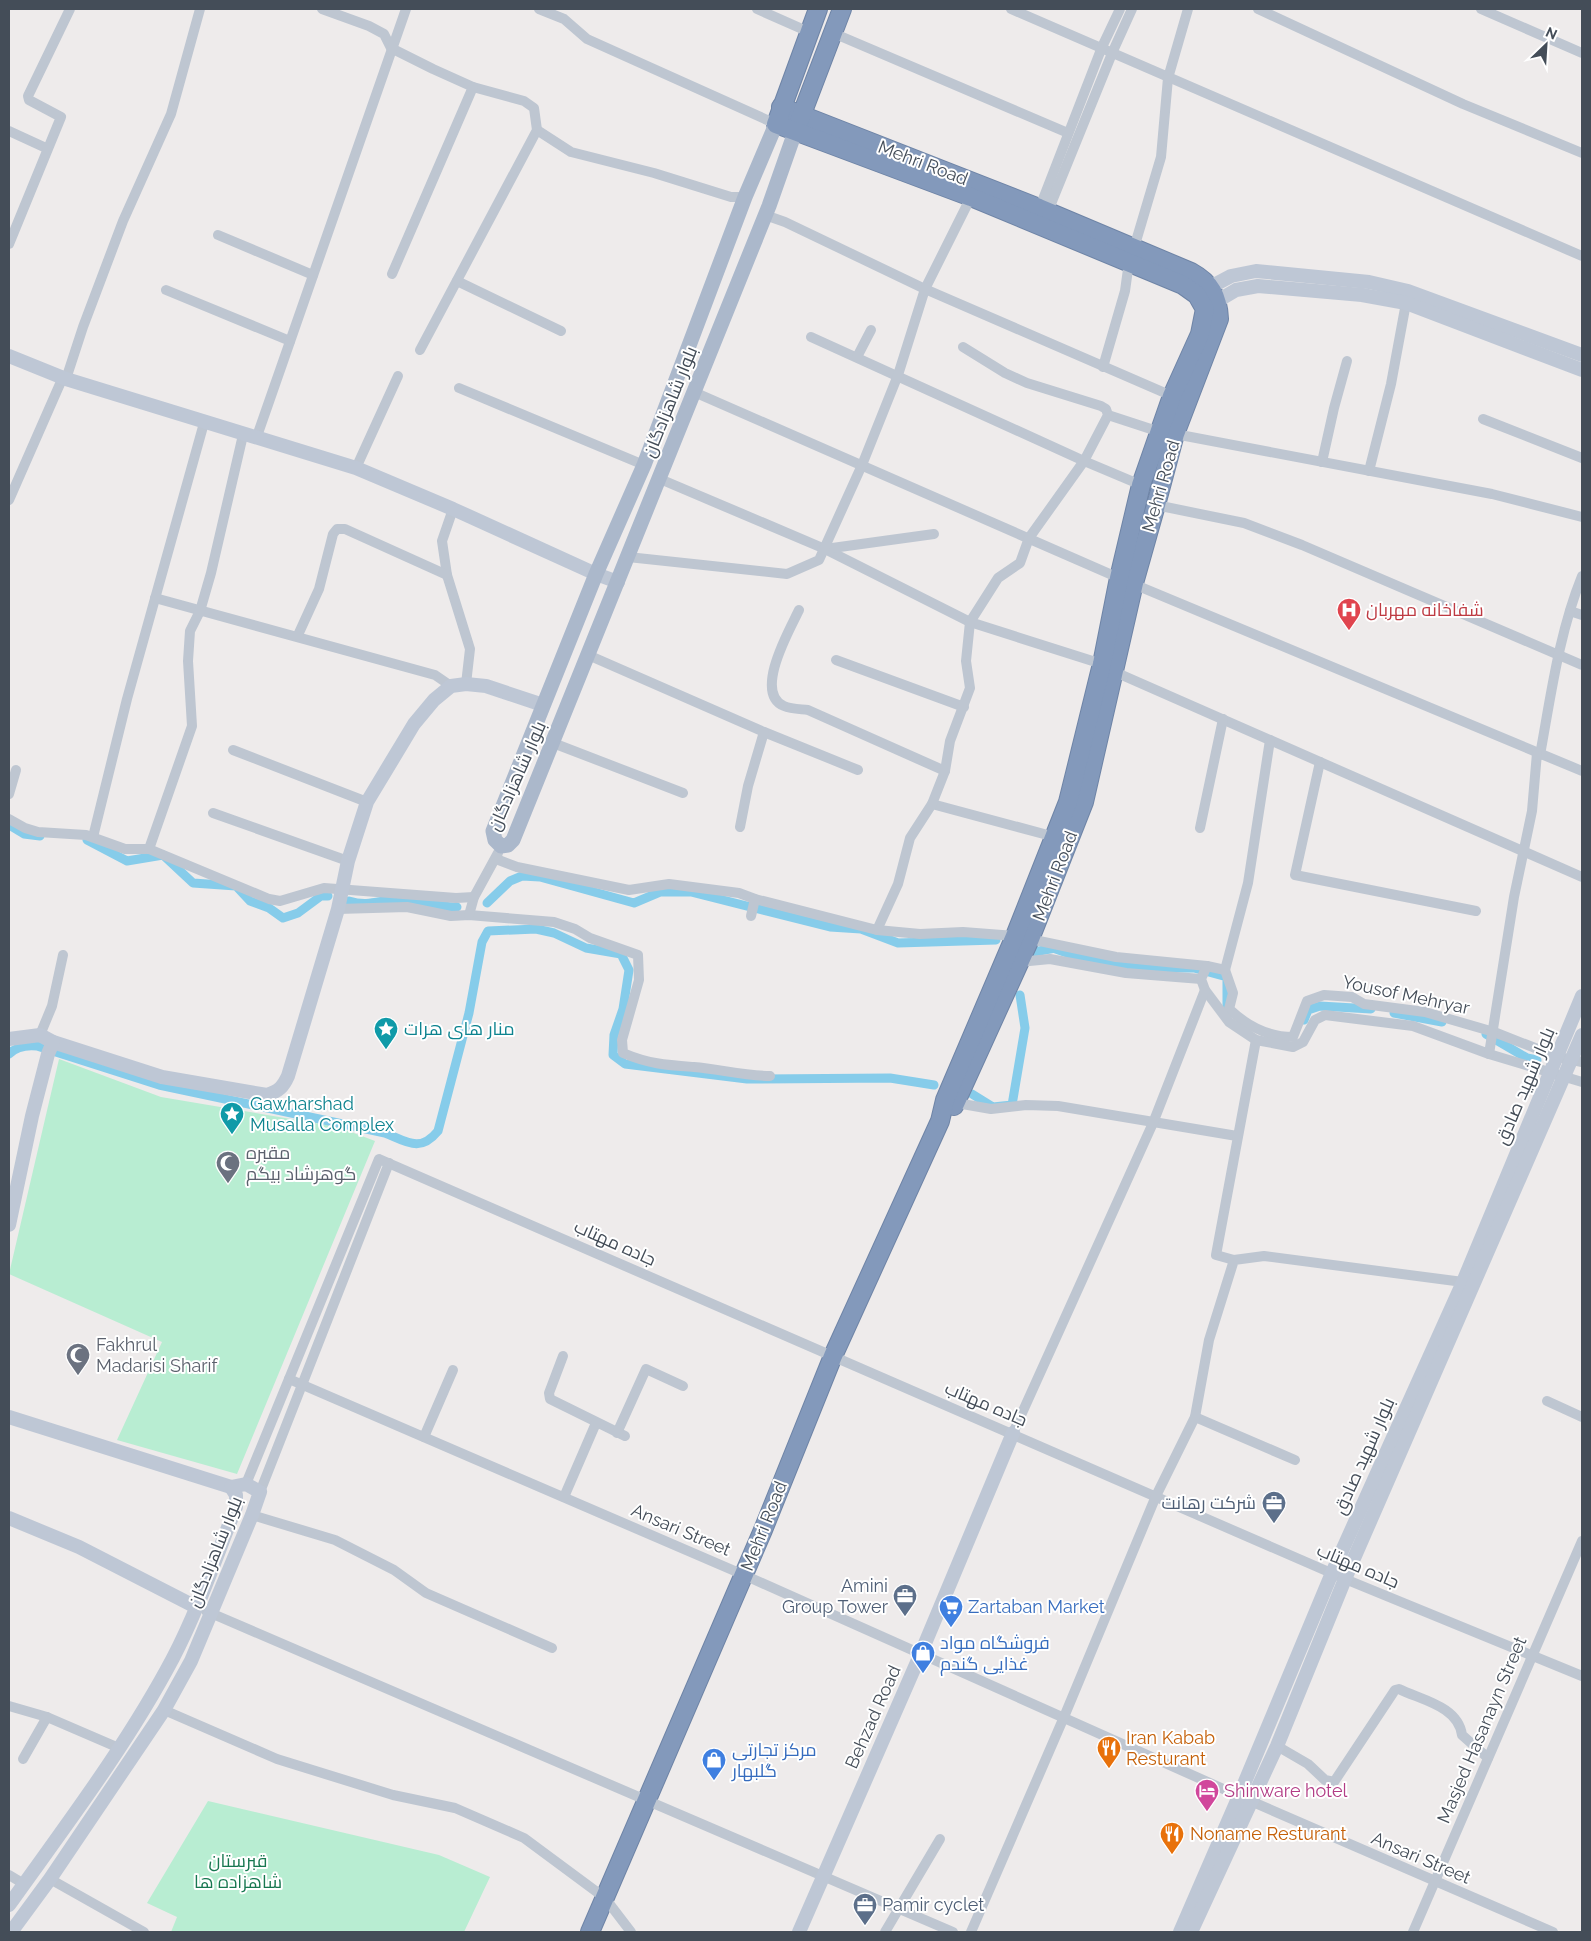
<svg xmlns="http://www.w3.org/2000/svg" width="1591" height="1941" viewBox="0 0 1591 1941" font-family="Raleway,Cairo,sans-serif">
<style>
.green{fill:#b8edd2}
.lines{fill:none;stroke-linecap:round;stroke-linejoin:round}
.canal{stroke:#86ccea;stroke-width:9}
.highway-casing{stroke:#6e84a6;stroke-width:20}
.street{stroke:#bec6d1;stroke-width:10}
.secondary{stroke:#bec7d5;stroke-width:14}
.primary{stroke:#abb8cb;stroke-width:15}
.highway{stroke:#8399bb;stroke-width:18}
.labels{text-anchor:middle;stroke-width:4;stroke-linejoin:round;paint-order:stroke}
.street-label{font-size:18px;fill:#444d58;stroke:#fff}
.health-label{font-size:18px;fill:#be3a42;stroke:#fff;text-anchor:start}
.culture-label{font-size:18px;fill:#0d838f;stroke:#fff;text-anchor:start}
.worship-label{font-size:18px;fill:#5b616d;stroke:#fff;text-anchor:start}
.service-label{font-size:18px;fill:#4e5e75;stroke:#fff;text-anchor:end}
.shop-label{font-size:18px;fill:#366cbe;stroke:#fff;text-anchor:start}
.food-label{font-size:18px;fill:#c56008;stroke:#fff;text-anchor:start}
.hotel-label{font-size:18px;fill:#b23c85;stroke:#fff;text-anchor:start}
.park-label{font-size:18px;fill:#177750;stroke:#fff}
</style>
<rect width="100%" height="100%" fill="#eeebeb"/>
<g class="green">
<polygon points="59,1059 161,1097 338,1127 375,1141 237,1474 117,1440 162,1342 9,1274"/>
<polygon points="208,1801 439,1855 490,1877 464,1932 171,1932 177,1917 147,1903"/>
</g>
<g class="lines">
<g class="canal">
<polyline points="9,825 24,834 40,836"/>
<polyline points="87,840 127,861 163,855 193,883 236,886 250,901 269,908 283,918 298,913 321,896 328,896"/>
<path d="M349,901C369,907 379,900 399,899C418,898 438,908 457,907"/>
<polyline points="487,903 510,881 522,876 540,877 634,903 660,892 691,892 830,927 861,929 898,943 996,940"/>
<polyline points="1053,948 1081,958 1136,968 1194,968 1227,977 1227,1008"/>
<polyline points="1034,952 1055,948"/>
<polyline points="1394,1013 1442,1022"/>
<polyline points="1304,1020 1308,1010 1320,1006 1371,1009"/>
<polyline points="1486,1034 1527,1058 1537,1060"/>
<path d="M9,1054C17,1046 27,1045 37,1046L159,1085L385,1133C407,1142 420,1153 438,1131L469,1013L482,942L488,931L536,929L554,933L586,948L621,954L629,970L623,1009L614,1035L613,1055L625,1064L747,1079L890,1078L934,1085"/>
<polyline points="972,1094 993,1107 1012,1105 1025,1028 1020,995"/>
</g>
<defs>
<g id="highway">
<path d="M781,107L1039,208L1191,272C1211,283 1218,296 1219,319L1175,434L1156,505L1134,583L1084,802L1030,939L954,1106"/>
<polyline points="797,127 842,9"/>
<polyline points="590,1932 763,1530 833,1356 940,1121 945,1100 1015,936 1068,802 1102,664 1119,578 1141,485 1172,396 1200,334 1205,309 1197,295 1183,285 971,197 776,124 818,9"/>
</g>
</defs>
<use href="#highway" class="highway-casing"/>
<g class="street">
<polyline points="322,9 369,26 384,34 391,48 433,69 473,87 524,101 534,108 537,130 420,350"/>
<polyline points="539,9 564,19 587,39 776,124"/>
<polyline points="757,9 809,32"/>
<polyline points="1011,9 1582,256"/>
<polyline points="1258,9 1463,104 1582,153"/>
<polyline points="1481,9 1582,53"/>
<polyline points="833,33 1068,133"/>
<polyline points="537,130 571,152 654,173 731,197 745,197"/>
<polyline points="9,131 46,148"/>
<polyline points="1038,212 1102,47 1120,9"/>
<polyline points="765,215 785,222 925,289 1172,396"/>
<polyline points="1046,216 1113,51 1132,9"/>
<polyline points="218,235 313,275"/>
<polyline points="9,244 61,117 29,100 28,96 70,9"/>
<polyline points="1134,248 1161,157 1168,78 1188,9"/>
<polyline points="392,274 473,87"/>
<polyline points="457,281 561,331"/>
<polyline points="166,290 290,341"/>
<polyline points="811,337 1084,461 1141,485"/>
<polyline points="857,357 871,330"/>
<polyline points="1103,367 1125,291 1129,262"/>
<polyline points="66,379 83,327 123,221 171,114 200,9"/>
<polyline points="459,388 644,465"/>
<polyline points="694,392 1119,578 1582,771"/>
<polyline points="1108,415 1160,432"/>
<polyline points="1483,419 1582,458"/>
<polyline points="1175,434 1492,494 1582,517"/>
<polyline points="256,439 406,9"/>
<polyline points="1322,462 1334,408 1347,361"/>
<polyline points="356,468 398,376"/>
<polyline points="1369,471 1391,384 1406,303"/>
<polyline points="660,479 825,549 970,622 1102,664"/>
<polyline points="9,500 63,377"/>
<polyline points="1156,505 1244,523 1302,545 1582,665"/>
<polyline points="453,509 442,541 447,575 470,649 466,684"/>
<polyline points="825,549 934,534"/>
<polyline points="628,557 787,574 819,560 862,465 898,375 925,289 971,197"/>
<polyline points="155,598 435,675 451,686"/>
<path d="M799,610C790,629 753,693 784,706C791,709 800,709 808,710L945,771"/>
<polyline points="1570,611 1582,615"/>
<polyline points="298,635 319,589 333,534 337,529 345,529 447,575"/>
<polyline points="588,655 764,732 858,770"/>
<polyline points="836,660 964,707"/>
<polyline points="1115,672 1582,877"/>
<polyline points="553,743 683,793"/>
<polyline points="233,750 367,802"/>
<path d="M1540,755C1551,695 1559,633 1582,576"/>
<polyline points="1320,762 1295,875 1476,911"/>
<polyline points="9,794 16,770"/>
<polyline points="932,804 1055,837"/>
<polyline points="213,813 348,861"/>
<polyline points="9,819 25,828 38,832 86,835 125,849 149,849 269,899 280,901 324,888 456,898 474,897"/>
<polyline points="740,827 748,786 764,732"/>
<polyline points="1200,828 1223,719"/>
<polyline points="93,837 127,699 204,423"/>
<polyline points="149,849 192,726 188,661 190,631 200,611 211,573 243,435"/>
<path d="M496,859L517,867L629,890L669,884L739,893L755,899L877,930L920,934L963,932L1015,936L1116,957L1207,966L1225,970L1233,993L1229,1009C1247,1026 1268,1037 1293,1037L1307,1001L1324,995L1352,997L1364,1004L1425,1012L1494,1032L1558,1057L1582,1062"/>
<path d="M338,909L407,907L451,916L469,915L554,922L575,929L590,938L638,955L639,980L622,1040L623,1053C649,1064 666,1065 694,1067C719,1069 744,1076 770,1076"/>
<polyline points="469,915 474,897 498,853"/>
<polyline points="751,916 755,899"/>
<polyline points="877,930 898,884 910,838 932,804 945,771 950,741 970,688 966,661 970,622 998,578 1020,563 1029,538 1084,461 1108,415 1106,409 1101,406 1027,383 1005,373 963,347"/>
<polyline points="1019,962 1050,959 1126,973 1201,979"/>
<polyline points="1207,966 1201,979 1205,990 1229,1022 1256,1040 1293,1047 1303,1042 1315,1020 1325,1015 1413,1026 1489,1054 1582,1082"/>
<polyline points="1225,970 1248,883 1270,740"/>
<polyline points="40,1035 52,1006 63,955"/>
<polyline points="1489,1054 1514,897 1532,811 1537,753"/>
<polyline points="951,1102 991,1109 1026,1105 1058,1106 1237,1136"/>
<polyline points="1234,1260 1216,1255 1256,1040"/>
<polyline points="563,1356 549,1393 550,1399 625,1436"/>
<polyline points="289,1379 744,1575 1239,1796 1553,1932"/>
<polyline points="1547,1401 1582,1417"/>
<polyline points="1195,1417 1295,1460"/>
<polyline points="617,1433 646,1369 683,1386"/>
<polyline points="1013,1433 1153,1123 1205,990"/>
<polyline points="424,1437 453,1370"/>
<polyline points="246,1484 379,1159 1345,1579 1582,1676"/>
<polyline points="260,1492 389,1163"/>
<polyline points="564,1497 596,1423"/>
<polyline points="252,1515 335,1540 394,1570 426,1593 552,1648"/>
<polyline points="206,1611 953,1932"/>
<polyline points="9,1706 47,1717 119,1748"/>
<polyline points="164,1710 277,1759 393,1795 455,1808 524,1838 605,1898 631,1932"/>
<path d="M1277,1746L1308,1764L1325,1780L1334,1782L1395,1690L1399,1689C1421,1700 1458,1706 1462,1735L1488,1758"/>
<polyline points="23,1759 47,1717"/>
<polyline points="9,1875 24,1884"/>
<polyline points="50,1879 144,1932"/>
<polyline points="885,1932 940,1839"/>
<polyline points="971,1932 1064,1717 1156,1496 1195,1417 1209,1340 1234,1260 1264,1256 1463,1282"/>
<polyline points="1413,1932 1582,1541"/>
</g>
<g class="secondary">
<polyline points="1201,292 1231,276 1256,271 1369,282 1408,291 1582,355"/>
<polyline points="1209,306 1236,290 1258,286 1362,295 1406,303 1582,370"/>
<polyline points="9,356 66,379 356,468 453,509 596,574 618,582"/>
<path d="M9,1039L40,1035L53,1042L162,1077L267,1095C279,1091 283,1087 288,1076L338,909L348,861L367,802L414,724L434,700L451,686L466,684L486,686L543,705"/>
<polyline points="9,1225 32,1116 48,1054 53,1042"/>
<polyline points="9,1417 231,1487"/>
<polyline points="9,1518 79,1547 196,1607"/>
<path d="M9,1905C66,1825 127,1745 173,1658C198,1610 216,1557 236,1507V1495L231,1487"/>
<polyline points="11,1932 50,1879 164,1710 191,1661 252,1515 260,1492 246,1484 231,1487"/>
<polyline points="799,1932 921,1653 1013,1433"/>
<polyline points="1180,1932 1239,1796 1332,1573 1463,1282 1582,996"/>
<polyline points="1191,1932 1277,1746 1345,1579 1582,1035"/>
</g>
<polyline class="primary" points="776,124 745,197 644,465 596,574 493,831 495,840 501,846 508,845 513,840 769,206 795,132"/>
<use href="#highway" class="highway"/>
</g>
<defs>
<symbol id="hospital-pin" viewBox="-11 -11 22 30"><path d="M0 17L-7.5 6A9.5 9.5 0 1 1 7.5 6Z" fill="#e0444e" stroke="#fff"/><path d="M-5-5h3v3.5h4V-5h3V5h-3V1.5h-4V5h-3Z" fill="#fff"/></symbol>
<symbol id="sight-pin" viewBox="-11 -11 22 30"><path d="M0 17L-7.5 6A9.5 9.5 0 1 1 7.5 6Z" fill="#0f9aa8" stroke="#fff"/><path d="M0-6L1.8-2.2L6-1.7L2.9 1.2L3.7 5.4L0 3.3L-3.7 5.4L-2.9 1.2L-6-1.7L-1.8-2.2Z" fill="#fff"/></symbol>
<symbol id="mosque-pin" viewBox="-11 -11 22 30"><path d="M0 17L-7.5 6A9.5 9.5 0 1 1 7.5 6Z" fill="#6b7280" stroke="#fff"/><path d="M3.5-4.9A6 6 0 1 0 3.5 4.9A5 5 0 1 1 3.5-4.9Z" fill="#fff"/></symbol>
<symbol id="office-pin" viewBox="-11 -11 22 30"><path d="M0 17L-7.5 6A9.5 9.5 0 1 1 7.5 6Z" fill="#5c6f8a" stroke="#fff"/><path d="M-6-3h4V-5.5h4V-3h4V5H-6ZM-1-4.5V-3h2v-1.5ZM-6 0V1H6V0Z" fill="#fff"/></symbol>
<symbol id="supermarket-pin" viewBox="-11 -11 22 30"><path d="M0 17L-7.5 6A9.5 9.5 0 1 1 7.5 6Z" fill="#3f7fe0" stroke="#fff"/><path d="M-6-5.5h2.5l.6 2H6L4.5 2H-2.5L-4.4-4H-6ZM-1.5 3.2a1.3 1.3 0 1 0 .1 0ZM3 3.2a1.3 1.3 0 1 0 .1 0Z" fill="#fff"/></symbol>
<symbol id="shop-pin" viewBox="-11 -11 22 30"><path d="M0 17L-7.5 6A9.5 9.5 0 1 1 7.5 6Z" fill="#3f7fe0" stroke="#fff"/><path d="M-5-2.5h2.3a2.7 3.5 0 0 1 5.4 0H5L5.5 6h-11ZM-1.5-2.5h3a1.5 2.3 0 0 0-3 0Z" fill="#fff"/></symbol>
<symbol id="restaurant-pin" viewBox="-11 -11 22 30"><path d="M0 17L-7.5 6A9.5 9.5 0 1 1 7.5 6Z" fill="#e8710a" stroke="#fff"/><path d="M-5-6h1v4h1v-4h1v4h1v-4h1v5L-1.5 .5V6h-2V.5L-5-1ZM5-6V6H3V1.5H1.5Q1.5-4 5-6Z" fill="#fff"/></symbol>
<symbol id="hotel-pin" viewBox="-11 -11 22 30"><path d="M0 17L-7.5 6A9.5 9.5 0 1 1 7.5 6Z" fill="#d1479c" stroke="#fff"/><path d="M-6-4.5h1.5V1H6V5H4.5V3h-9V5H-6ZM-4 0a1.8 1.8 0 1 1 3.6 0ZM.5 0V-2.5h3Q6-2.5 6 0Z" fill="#fff"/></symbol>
</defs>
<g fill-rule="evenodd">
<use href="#hospital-pin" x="1335" y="596" width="28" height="38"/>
<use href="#sight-pin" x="372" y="1015" width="28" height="38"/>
<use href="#sight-pin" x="218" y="1100" width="28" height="38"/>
<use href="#mosque-pin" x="214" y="1149" width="28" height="38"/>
<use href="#mosque-pin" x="64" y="1341" width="28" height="38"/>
<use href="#office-pin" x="1260" y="1489" width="28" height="38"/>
<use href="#office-pin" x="891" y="1582" width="28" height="38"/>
<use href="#supermarket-pin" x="937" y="1593" width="28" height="38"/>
<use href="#shop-pin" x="909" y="1639" width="28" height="38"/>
<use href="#restaurant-pin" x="1095" y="1734" width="28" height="38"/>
<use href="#shop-pin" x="700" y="1746" width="28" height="38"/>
<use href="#hotel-pin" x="1193" y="1777" width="28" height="38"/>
<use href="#restaurant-pin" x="1158" y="1820" width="28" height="38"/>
<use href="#office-pin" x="851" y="1891" width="28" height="38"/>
</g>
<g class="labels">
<g class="street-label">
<text transform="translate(923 163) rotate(21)" y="6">Mehri Road</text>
<text transform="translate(670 402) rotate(-68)" y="6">بلوار شاهزادگان</text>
<text transform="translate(1161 486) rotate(-74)" y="6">Mehri Road</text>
<text transform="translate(517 776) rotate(-66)" y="6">بلوار شاهزادگان</text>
<text transform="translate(1055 876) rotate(-69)" y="6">Mehri Road</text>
<text transform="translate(1406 995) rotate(12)" y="6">Yousof Mehryar</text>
<text transform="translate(1525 1086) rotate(-67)" y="6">بلوار شهید صادق</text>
<text transform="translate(615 1243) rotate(24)" y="6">جاده مهتاب</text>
<text transform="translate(986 1404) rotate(23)" y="6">جاده مهتاب</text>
<text transform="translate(1364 1456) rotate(-66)" y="6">بلوار شهید صادق</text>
<text transform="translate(764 1526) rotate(-68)" y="6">Mehri Road</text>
<text transform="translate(681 1530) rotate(23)" y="6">Ansari Street</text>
<text transform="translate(215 1552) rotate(-68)" y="6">بلوار شاهزادگان</text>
<text transform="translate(1358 1566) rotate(23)" y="6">جاده مهتاب</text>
<text transform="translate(873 1717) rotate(-66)" y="6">Behzad Road</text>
<text transform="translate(1482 1730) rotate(-67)" y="6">Masjed Hasanayn Street</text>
<text transform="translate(1421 1858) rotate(23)" y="6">Ansari Street</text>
</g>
<g class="health-label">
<text x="1366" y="616">شفاخانه مهربان</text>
</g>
<g class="culture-label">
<text x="404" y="1035">منار های هرات</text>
<text x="250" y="1110">Gawharshad<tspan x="250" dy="21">Musalla Complex</tspan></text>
</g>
<g class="worship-label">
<text x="246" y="1159">مقبره<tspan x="246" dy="21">گوهرشاد بیگم</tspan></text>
<text x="96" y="1351">Fakhrul<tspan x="96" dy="21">Madarisi Sharif</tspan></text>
</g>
<g class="service-label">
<text x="1256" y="1509">شرکت رهانت</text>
<text x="888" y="1592">Amini<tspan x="888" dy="21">Group Tower</tspan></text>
<text x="882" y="1911" text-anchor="start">Pamir cyclet</text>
</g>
<g class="shop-label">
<text x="968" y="1613">Zartaban Market</text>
<text x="940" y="1649">فروشگاه مواد<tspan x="940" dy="21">غذایی گندم</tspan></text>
<text x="732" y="1756">مرکز تجارتی<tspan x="732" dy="21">گلبهار</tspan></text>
</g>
<g class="food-label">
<text x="1126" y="1744">Iran Kabab<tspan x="1126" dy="21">Resturant</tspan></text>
<text x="1190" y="1840">Noname Resturant</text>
</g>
<g class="hotel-label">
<text x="1224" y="1797">Shinware hotel</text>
</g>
<g class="park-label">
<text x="238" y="1867">قبرستان<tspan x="238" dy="21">شاهزاده ها</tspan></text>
</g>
</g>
<rect width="1591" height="1941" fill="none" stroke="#444d58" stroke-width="20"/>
<g transform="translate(1546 45) rotate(25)" stroke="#ffffff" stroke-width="4" paint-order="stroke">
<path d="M0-4L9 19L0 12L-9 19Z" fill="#444d58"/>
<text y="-8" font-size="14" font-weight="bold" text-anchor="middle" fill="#444d58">N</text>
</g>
</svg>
